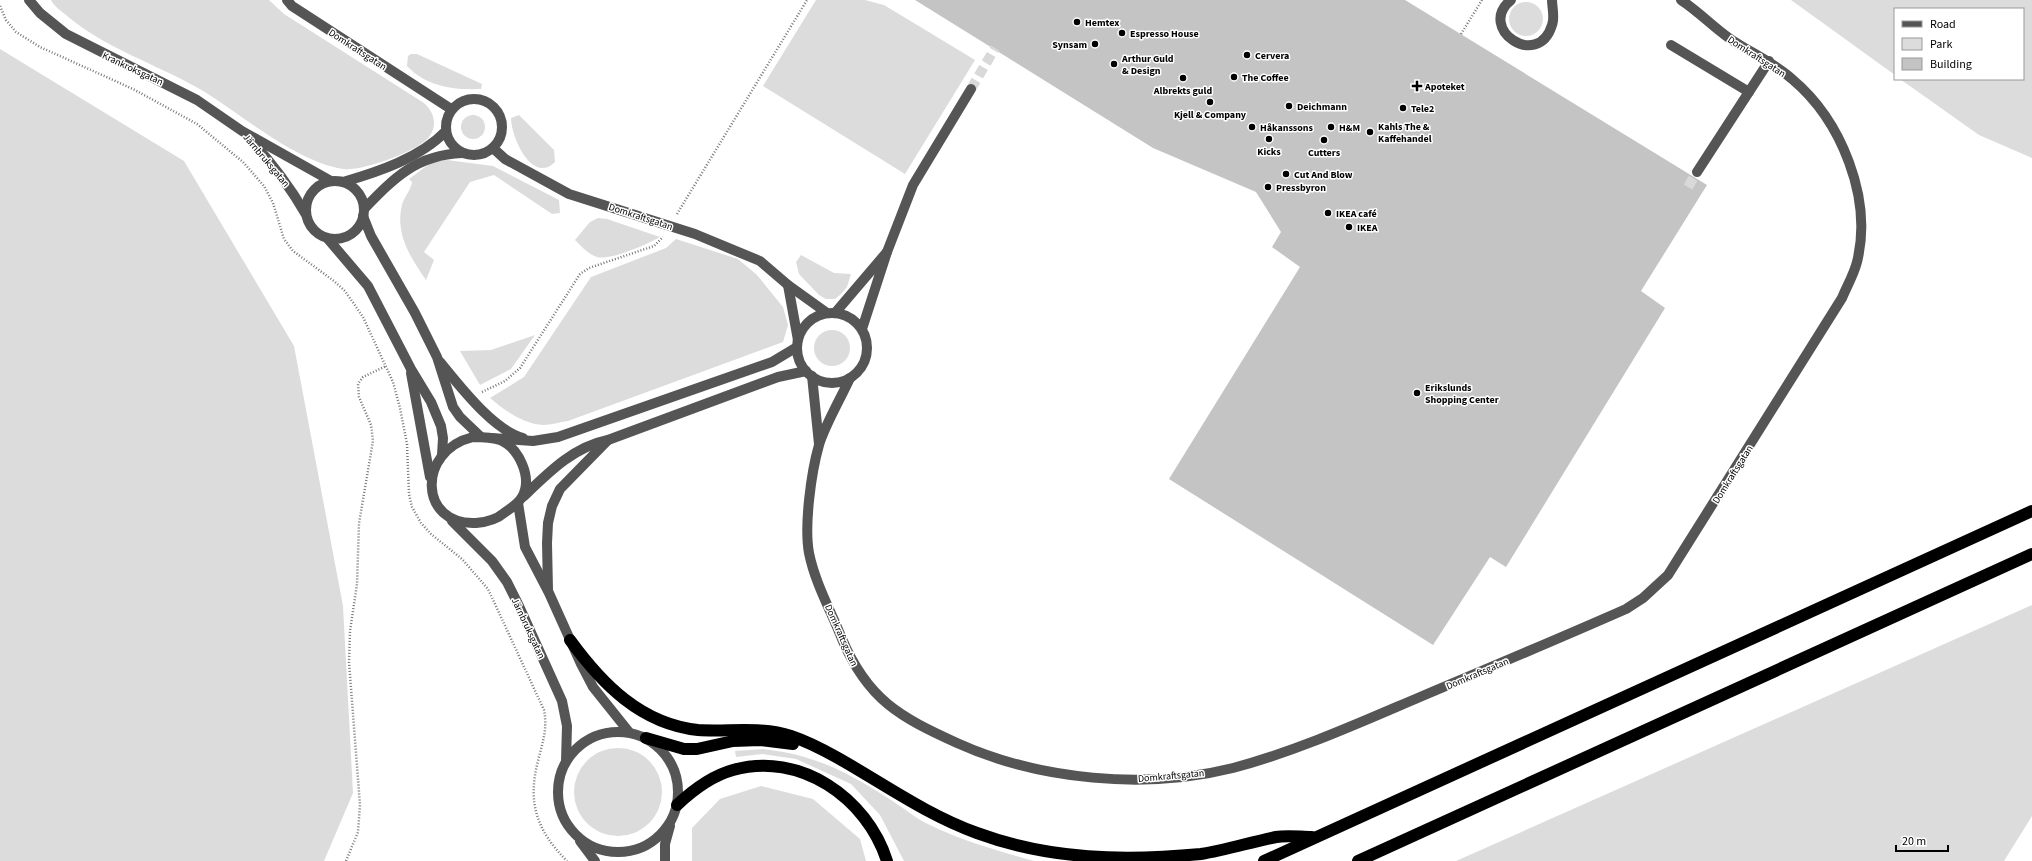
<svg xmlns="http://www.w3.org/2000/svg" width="2032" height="861" viewBox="0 0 2032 861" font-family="'Source Sans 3',sans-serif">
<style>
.green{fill:#dcdcdc}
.building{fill:#c4c4c4}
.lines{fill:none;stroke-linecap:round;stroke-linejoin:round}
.minor-tunnel{stroke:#d9d9d9;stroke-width:10;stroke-dasharray:10 5;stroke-linecap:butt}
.path{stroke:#777;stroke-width:2.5;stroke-dasharray:1 2;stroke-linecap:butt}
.minor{stroke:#555;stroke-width:10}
.highway{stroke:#000;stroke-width:12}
.poi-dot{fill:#000;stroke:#fff;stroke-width:1.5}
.labels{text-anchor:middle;stroke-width:3;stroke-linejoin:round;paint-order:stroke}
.poi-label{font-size:10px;font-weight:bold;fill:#000;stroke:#fff;text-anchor:start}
.street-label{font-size:10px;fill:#000;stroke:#fff}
</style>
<rect width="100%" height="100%" fill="#fff"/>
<g class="green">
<path d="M51,0H269L284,14L424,103C434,112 438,125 429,137C419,151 360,172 343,169C293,161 241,113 198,88C154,63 104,48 66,15C60,10 54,6 51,0Z"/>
<polygon points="816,0 865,0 884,5 975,60 905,174 763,86"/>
<polygon points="1791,0 2032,0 2032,158 1979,135 1900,79 2023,79 2023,9 1895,9 1895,75"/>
<circle cx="1526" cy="19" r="17"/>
<polygon points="0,49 184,161 294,346 343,606 353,793 324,861 0,861"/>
<path d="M411,54H417L482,84L481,89C453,90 427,87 407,66L408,56Z"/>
<circle cx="473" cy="127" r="12"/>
<path d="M519,115L554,150L555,162C532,185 511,137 511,118Z"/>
<path d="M447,160L493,166L559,200L560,213L552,214L494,175L470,182L424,252L434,260L426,280C410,257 395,234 402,205C404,197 411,190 412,182L409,179L432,162Z"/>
<path d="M598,218L607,219L660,237C648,244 610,261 597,257C588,254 581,246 575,240L590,222Z"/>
<path d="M676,239L738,259L757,275L783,307L788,325L783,342L568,421C560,422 551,425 543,425C523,424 504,410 490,398L524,377L591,277L666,248Z"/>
<polygon points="801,255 834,273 851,274 847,287 840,295 835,299 826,299 819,295 799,274 796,262"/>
<circle cx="832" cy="348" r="18"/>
<polygon points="535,335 511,369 480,385 460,351 491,350"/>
<polygon points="2032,605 2032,816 2004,861 1456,861"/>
<circle cx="618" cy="792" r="44"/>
<path d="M763,749C816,755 847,772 891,800C904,808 916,819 930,825C963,841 998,851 1034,861H904L880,815L851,784L796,759L762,754L736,757L735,751Z"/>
<polygon points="761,786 813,799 860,839 866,861 692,861 692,828 720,799"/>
</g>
<polygon class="building" points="915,0 1405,0 1707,185 1641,291 1665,308 1506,567 1490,557 1433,645 1169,479 1300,267 1272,247 1281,232 1256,192 1153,148"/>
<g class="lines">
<g class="minor-tunnel">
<polyline points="971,89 995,48"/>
<polyline points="1688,187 1697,172"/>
</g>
<g class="path">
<path d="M0,6L6,20L16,32L40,47L133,89L197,124L243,162L264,186L273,203L284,239L293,251L334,281L345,291L363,317L393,382L400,408L407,444L409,494L412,507L421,523L431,534L462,559L488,589L544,710C548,729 542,744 538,761C527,803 537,831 567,861"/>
<polyline points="1461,34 1482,0"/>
<polyline points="677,214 807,0"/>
<polyline points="482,392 505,381 520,368 580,274 589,268 654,246 663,237"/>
<polyline points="346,861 358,832 360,805 349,662 350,631 357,584 359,523 373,441 371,425 359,397 358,384 363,377 386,366"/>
</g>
<g class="minor">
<polyline points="29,0 40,13 66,34 197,100 242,131 331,181"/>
<polyline points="287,0 292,6 451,109"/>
<path d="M1511,0C1476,28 1538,71 1552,25C1555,18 1552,7 1552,0"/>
<polyline points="1671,45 1749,92"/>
<circle cx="474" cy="127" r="28"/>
<path d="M249,138C271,162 289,185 305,213"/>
<polyline points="493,148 505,159 569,194 695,234 760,261 788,285 827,313"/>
<polyline points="1697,172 1769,61"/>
<circle cx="335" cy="210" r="29"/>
<path d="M343,182C378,172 420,158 446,131"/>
<path d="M364,209C394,178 416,155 462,153"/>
<polyline points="363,216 371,236 415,313 437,357 453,407 460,417 481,437"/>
<polyline points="328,239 368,286 411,369 431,402 441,426 443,438 442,455"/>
<polyline points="887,252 913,185 971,89"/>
<polyline points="788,285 798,340"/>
<circle cx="832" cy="348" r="35"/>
<polyline points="835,313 887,252 862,329"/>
<path d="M440,362C459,385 493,430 523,438"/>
<polyline points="411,373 430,477"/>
<polyline points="812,376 819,444"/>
<path d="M850,378C841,398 825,425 819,445C811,473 804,526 809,553C815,583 831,611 842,639C868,700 900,717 957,743C1039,780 1145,790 1233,768C1297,751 1359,723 1420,697C1489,668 1558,639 1626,609L1643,598L1668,575L1842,298C1847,286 1854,274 1857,262C1873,198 1841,120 1792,79C1773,62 1749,52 1729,38C1712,26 1698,11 1681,0"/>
<path d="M473,437C482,437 491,437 500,440C519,448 533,478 522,497C518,504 510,509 504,513C496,520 487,522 476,523C419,526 416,451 473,437Z"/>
<polyline points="491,438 533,441 558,437 772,362 797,347"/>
<path d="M523,497C548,473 573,447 608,440L778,377L806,371"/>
<polyline points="518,503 525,547 549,593 581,664 593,687 629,732"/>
<polyline points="452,521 492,561 507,582 519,606 562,701 567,726 566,761"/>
<polyline points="548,590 547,543 548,523 552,506 560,489 608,440"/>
<circle cx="618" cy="792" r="60"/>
<polyline points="580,841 595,861"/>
<polyline points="665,861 665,844 670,826"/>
</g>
<g class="highway">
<path d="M570,640C602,684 641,724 698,730C729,732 761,726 791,736C809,742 822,749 838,758C884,784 927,815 977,833C1050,860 1125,861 1201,854C1226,850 1251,842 1276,837C1287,835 1301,837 1312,837"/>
<polyline points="646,738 684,749 697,749 733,741 760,740 793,744"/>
<path d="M677,805C693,790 711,776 733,770C800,751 867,798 887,861"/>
<polyline points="1264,861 2032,511"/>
<polyline points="1358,861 2032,554"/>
</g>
</g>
<g class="poi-dot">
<circle cx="1077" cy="22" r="4"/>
<circle cx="1122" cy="33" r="4"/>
<circle cx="1095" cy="44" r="4"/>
<circle cx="1247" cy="55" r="4"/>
<circle cx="1114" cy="64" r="4"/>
<circle cx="1234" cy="77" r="4"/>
<circle cx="1183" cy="78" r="4"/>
<path d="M1415 80h4v4h4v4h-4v4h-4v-4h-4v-4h4z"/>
<circle cx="1210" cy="102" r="4"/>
<circle cx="1289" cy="106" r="4"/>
<circle cx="1403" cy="108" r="4"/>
<circle cx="1252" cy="127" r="4"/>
<circle cx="1331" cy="127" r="4"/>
<circle cx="1370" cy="132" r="4"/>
<circle cx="1269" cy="139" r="4"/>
<circle cx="1324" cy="140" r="4"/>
<circle cx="1286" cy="174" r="4"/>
<circle cx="1268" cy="187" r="4"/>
<circle cx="1328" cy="213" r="4"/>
<circle cx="1349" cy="227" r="4"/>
<circle cx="1417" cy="393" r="4"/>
</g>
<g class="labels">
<g class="poi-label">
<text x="1085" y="26">Hemtex</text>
<text x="1130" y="37">Espresso House</text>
<text x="1087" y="48" text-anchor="end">Synsam</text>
<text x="1255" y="59">Cervera</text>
<text x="1122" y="62">Arthur Guld<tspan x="1122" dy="12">&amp; Design</tspan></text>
<text x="1242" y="81">The Coffee</text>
<text x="1425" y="90">Apoteket</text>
<text x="1183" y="94" text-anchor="middle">Albrekts guld</text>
<text x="1297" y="110">Deichmann</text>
<text x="1411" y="112">Tele2</text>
<text x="1210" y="118" text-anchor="middle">Kjell &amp; Company</text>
<text x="1378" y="130">Kahls The &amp;<tspan x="1378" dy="12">Kaffehandel</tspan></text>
<text x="1260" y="131">Håkanssons</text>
<text x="1339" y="131">H&amp;M</text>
<text x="1269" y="155" text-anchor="middle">Kicks</text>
<text x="1324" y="156" text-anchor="middle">Cutters</text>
<text x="1294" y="178">Cut And Blow</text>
<text x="1276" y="191">Pressbyron</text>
<text x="1336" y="217">IKEA café</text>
<text x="1357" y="231">IKEA</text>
<text x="1425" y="391">Erikslunds<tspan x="1425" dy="12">Shopping Center</tspan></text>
</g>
<g class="street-label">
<text transform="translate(358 49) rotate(33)" y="4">Domkraftsgatan</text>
<text transform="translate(1757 56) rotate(33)" y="4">Domkraftsgatan</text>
<text transform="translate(133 68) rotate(25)" y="4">Krankroksgatan</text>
<text transform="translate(267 160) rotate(50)" y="4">Järnbruksgatan</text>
<text transform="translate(641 216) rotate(18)" y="4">Domkraftsgatan</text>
<text transform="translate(1732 474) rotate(-58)" y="4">Domkraftsgatan</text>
<text transform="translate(529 628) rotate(65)" y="4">Järnbruksgatan</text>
<text transform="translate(842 635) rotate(66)" y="4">Domkraftsgatan</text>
<text transform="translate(1477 673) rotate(-23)" y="4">Domkraftsgatan</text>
<text transform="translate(1171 775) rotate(-5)" y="4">Domkraftsgatan</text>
</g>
</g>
<rect x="1894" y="8" width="130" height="72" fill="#ffffff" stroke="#999999"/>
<rect x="1902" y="21" width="20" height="6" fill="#555555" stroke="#999999"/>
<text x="1930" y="28" font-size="12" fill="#000000">Road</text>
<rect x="1902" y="38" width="20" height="12" fill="#dcdcdc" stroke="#999999"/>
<text x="1930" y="48" font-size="12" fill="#000000">Park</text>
<rect x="1902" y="58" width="20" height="12" fill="#c4c4c4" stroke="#999999"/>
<text x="1930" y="68" font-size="12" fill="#000000">Building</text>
<path d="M1896 845v6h52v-6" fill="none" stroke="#000000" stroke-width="2"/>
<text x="1902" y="845" font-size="12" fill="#000000" stroke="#ffffff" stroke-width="3" paint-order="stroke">20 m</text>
</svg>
